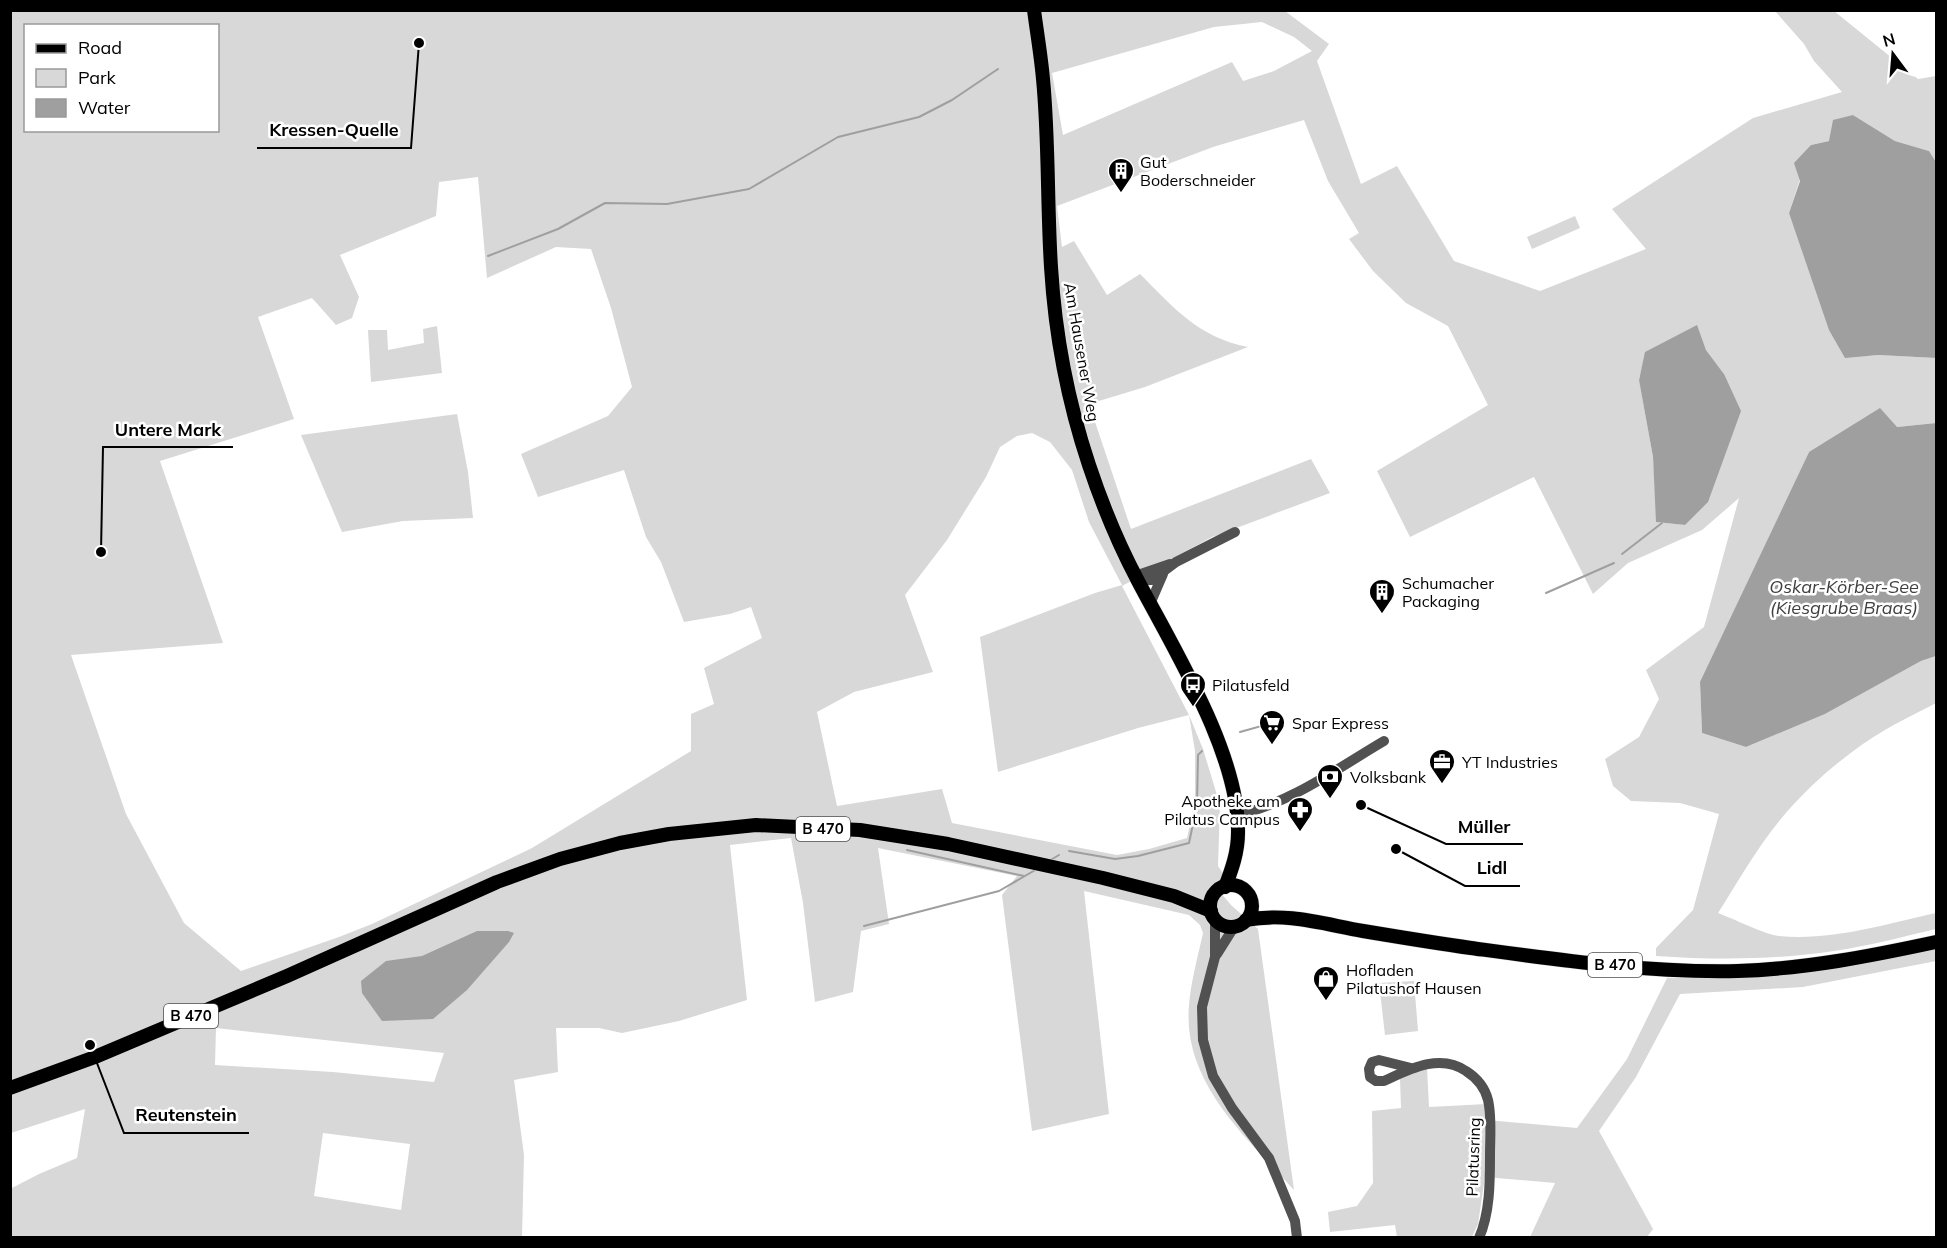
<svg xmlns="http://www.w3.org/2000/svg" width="1947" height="1248" viewBox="0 0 1947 1248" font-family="Mulish,sans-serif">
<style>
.green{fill:#d8d8d8;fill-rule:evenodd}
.water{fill:#9f9f9f}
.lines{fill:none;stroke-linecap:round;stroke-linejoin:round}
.stream{stroke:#9f9f9f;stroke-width:2}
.major-casing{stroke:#dbdbdb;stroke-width:15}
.minor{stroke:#515151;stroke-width:10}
.major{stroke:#000;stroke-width:14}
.labels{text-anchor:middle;stroke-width:5;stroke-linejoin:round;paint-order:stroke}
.shield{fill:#fff;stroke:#4c4c4c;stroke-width:1.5}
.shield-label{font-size:15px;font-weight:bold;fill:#000}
.poi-label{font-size:16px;fill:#000;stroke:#fff;text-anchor:start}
.street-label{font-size:16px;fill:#000;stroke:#fff}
.water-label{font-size:18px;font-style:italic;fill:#404040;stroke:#fff}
.leader{fill:none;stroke:#000;stroke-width:2}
.callout-dot{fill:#000;stroke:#fff;stroke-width:2}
.callout-label{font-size:18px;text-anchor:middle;font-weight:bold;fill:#000;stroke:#fff;stroke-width:5;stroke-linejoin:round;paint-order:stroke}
</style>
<rect width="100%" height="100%" fill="#fff"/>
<g class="green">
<path d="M11,11H1285L1329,44L1317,61L1361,184L1397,166L1454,261L1540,291L1646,249L1612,209L1753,118L1842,92L1814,61L1804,44L1775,11H1834L1918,79L1936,76V162L1929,151L1895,141L1853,115L1829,141L1811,145L1789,213L1845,357L1878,355L1936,358V423L1897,427L1809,452L1700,683L1702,733L1746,747L1825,714L1921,661L1936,656V703C1915,714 1892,725 1872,738C1840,759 1810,785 1785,814C1759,844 1739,880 1718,913C1734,919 1764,934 1779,936C1832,941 1886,924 1936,913V929C1902,937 1868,946 1834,951C1775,960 1715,960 1656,956V948L1693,910L1719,814L1680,803L1631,801L1613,786L1605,759L1639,737L1659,699L1646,670L1704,627L1739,498L1702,530L1628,563L1593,594L1534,477L1410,537L1377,471L1488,405L1448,326L1406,303L1373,271L1349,239L1359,233L1328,181L1304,120L1213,147L1057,206L1062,247L1074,241L1107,295L1140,274C1174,308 1198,337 1248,347L1145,387L1089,404L1131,529L1311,459L1330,493L1212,537L1122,586L1189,715L1203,749L1220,805L1218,866L1224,875L1215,886L1231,905L1258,929L1294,1190C1247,1138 1182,1083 1189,1005C1191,981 1198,956 1203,933L1200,925L1189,915L1084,891L1109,1114L1032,1131L1002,895L1017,876L878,848L889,924L861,931L853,992L815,1002L803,903L791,838L730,845L747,1000L679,1021L622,1033L599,1028H556L558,1072L514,1080L524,1155L522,1237H11L10,1189L39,1174L77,1158L85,1109L11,1133ZM1262,22L1294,37L1312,51L1274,71L1243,81L1232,62L1063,135L1052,73L1214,27ZM26,26H218V130H26ZM478,177L487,278L556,247L591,249L611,308L632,387L608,416L521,454L538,497L624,470L646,537L661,562L684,622L730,614L751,607L762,638L704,668L714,704L691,714V751L532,848L372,924L339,937L241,971L184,923L126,814L71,655L223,643L160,461L294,419L258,317L312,298L336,325L352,318L359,297L340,255L436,216L439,182ZM1696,326L1706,350L1724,374L1685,525L1657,522L1653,457L1639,379L1646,352ZM1032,433L1050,442L1072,470L1089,522L1122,585L1095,593L980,637L998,772L1138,728L1189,715L1195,751V802L1187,838L1149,849L1117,855L952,823L942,789L837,806L817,712L854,692L933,672L905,595L947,540L986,477L1000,447L1017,436ZM216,1028L444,1053L434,1082L333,1072L215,1065ZM323,1133L410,1144L401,1210L314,1196Z"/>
<polygon points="1575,216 1580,228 1532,249 1527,237"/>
<polygon points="437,326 442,373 371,382 368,330 387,330 388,350 424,343 423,329"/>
<polygon points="457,414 468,472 473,518 403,521 342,532 301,435"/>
<path d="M1936,948V961L1803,987L1680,994L1636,1077L1599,1131L1653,1229L1647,1237H1530L1555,1183L1485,1177L1478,1224L1472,1237H1397L1395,1225L1330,1232L1328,1212L1357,1206L1373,1183L1372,1111L1401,1108L1400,1079L1427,1068L1429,1107L1487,1104L1486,1120L1577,1128L1627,1059L1667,978C1712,978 1756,978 1800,973C1846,969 1891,957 1936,948Z"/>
<polygon points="1414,981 1418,1031 1385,1035 1379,983"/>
</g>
<g class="water">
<polygon points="1853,115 1895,141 1929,151 1936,162 1936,358 1878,355 1845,358 1829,330 1789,213 1800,181 1794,163 1811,145 1829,141 1833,120"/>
<polygon points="1697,325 1706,350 1724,374 1741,411 1708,502 1685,525 1656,522 1653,457 1639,380 1645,352"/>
<polygon points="1880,408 1897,427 1936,423 1936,656 1921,661 1825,714 1746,747 1702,733 1700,682 1809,452"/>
<polygon points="477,931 508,931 514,933 509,942 467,990 433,1019 382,1021 362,993 361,981 386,961 422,956"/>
</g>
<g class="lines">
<g class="stream">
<polyline points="488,256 558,229 605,203 667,204 749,189 838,137 919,117 952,100 998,69"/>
<polyline points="1622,554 1662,523"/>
<polyline points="1546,593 1614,563"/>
<polyline points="1240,732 1283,720"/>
<polyline points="907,850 1024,876"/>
<polyline points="1069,851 1115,859 1138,856 1189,843 1197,805 1198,755 1202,751"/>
<polyline points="1049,861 1059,855"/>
<polyline points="864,926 999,891 1037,869"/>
</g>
<defs>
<g id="major">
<path d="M1034,10C1037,33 1041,56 1043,79C1049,141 1047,204 1051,267C1055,333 1068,402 1089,465C1102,504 1118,543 1137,579C1173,648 1240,755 1238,833C1238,852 1232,869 1225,887"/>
<circle cx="1231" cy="906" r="21"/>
<path d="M1246,920C1286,912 1323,924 1363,931C1399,937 1435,943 1471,948C1559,960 1649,973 1738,971C1805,969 1871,956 1936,942"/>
<polyline points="10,1088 95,1057 287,976 497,882 560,859 620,843 669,834 756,825 860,830 948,844 1103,878 1174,896 1211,911"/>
</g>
</defs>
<use href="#major" class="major-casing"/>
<g class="minor">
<polyline points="1135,576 1170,564"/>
<polyline points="1137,580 1152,580 1176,562 1235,532"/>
<polyline points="1150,604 1163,574"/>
<path d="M1237,815C1291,803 1338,768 1384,741"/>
<polyline points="1215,920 1215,957 1202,1007 1203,1040 1213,1076 1232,1108 1269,1158 1295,1221 1297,1238"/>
<polyline points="1217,954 1234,927"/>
<path d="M1411,1068L1379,1060L1372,1062L1369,1069L1370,1077L1376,1081H1384C1410,1069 1440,1053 1466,1071C1477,1078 1485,1088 1488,1100C1492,1117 1490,1137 1490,1155C1490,1182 1490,1213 1479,1238"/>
</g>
<use href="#major" class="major"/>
</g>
<defs>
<symbol id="building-pin" viewBox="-11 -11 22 30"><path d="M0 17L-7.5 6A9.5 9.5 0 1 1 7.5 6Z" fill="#000" stroke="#fff"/><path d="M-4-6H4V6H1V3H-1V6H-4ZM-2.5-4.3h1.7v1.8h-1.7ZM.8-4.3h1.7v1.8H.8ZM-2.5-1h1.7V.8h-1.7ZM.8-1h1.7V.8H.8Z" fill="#fff"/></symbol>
<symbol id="bus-pin" viewBox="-11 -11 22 30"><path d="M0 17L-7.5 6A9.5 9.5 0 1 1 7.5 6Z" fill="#000" stroke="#fff"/><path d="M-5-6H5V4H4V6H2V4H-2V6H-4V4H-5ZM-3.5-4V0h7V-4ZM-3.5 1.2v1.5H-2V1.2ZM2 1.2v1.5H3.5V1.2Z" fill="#fff"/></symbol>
<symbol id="supermarket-pin" viewBox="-11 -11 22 30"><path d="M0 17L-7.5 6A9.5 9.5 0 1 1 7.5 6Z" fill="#000" stroke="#fff"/><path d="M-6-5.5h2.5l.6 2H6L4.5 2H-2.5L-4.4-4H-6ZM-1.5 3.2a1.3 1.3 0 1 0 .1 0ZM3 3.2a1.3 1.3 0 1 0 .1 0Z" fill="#fff"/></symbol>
<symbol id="office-pin" viewBox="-11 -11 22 30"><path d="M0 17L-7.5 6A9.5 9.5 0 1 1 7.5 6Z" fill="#000" stroke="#fff"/><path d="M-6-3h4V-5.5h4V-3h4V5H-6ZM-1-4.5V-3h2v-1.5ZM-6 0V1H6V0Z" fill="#fff"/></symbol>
<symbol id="bank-pin" viewBox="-11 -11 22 30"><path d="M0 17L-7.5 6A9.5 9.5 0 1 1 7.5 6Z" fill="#000" stroke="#fff"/><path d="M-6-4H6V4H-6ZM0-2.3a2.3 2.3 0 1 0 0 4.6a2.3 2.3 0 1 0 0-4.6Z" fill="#fff"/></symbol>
<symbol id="pharmacy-pin" viewBox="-11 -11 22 30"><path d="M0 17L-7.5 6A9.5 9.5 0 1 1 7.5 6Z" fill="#000" stroke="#fff"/><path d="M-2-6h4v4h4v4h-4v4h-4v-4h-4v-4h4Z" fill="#fff"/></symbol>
<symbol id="shop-pin" viewBox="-11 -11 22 30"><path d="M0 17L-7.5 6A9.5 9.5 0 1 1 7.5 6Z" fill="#000" stroke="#fff"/><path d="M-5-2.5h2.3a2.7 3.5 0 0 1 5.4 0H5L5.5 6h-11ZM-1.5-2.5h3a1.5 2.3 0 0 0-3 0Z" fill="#fff"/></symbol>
</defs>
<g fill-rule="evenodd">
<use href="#building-pin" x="1106" y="156" width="30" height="40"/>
<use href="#building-pin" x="1367" y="577" width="30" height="40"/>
<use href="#bus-pin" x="1178" y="670" width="30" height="40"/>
<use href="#supermarket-pin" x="1257" y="708" width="30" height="40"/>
<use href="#office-pin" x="1427" y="747" width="30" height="40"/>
<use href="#bank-pin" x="1315" y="762" width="30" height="40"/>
<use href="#pharmacy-pin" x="1285" y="795" width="30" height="40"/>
<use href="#shop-pin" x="1311" y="964" width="30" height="40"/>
</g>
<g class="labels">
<g class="shield">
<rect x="796" y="817" width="54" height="24" rx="4.5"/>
<rect x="1588" y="953" width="54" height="24" rx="4.5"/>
<rect x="164" y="1004" width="54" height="24" rx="4.5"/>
</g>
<g class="shield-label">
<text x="823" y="834">B 470</text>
<text x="1615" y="970">B 470</text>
<text x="191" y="1021">B 470</text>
</g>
<g class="poi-label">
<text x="1140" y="168">Gut<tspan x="1140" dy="18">Boderschneider</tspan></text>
<text x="1402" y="589">Schumacher<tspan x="1402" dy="18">Packaging</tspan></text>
<text x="1212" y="691">Pilatusfeld</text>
<text x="1292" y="729">Spar Express</text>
<text x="1462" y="768">YT Industries</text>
<text x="1350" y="783">Volksbank</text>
<text x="1280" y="807" text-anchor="end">Apotheke am<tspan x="1280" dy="18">Pilatus Campus</tspan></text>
<text x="1346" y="976">Hofladen<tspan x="1346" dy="18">Pilatushof Hausen</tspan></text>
</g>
<g class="street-label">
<text transform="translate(1082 352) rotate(80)" y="6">Am Hausener Weg</text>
<text transform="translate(1473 1157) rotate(-88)" y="6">Pilatusring</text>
</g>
<g class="water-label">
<text x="1844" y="593">Oskar-Körber-See<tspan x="1844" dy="21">(Kiesgrube Braas)</tspan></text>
</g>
</g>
<path class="leader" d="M419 43L411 148H257M101 552L103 447H233M1361 805L1446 844H1523M1396 849L1465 886H1520M90 1045L124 1133H249"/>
<g class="callout-dot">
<circle cx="419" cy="43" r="6"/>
<circle cx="101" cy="552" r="6"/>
<circle cx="1361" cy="805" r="6"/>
<circle cx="1396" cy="849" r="6"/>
<circle cx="90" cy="1045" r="6"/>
</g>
<g class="callout-label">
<text x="334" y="136">Kressen-Quelle</text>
<text x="168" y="436">Untere Mark</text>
<text x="1484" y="833">Müller</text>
<text x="1492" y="874">Lidl</text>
<text x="186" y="1121">Reutenstein</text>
</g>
<rect width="1947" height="1248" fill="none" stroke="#000000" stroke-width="24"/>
<rect x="24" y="24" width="195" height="108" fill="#ffffff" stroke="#999999" stroke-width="1.5"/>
<rect x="36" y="44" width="30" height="9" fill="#000000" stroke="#999999" stroke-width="1.5"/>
<text x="78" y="54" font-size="18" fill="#000000">Road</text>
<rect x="36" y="69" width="30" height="18" fill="#d8d8d8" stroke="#999999" stroke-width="1.5"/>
<text x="78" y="84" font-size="18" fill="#000000">Park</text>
<rect x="36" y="99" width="30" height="18" fill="#9f9f9f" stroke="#999999" stroke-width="1.5"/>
<text x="78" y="114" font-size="18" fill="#000000">Water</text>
<g transform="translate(1893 54) rotate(344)" stroke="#ffffff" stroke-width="4.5" paint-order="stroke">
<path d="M0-4.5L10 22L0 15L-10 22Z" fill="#000000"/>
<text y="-9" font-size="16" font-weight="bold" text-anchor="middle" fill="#000000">N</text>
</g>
</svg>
